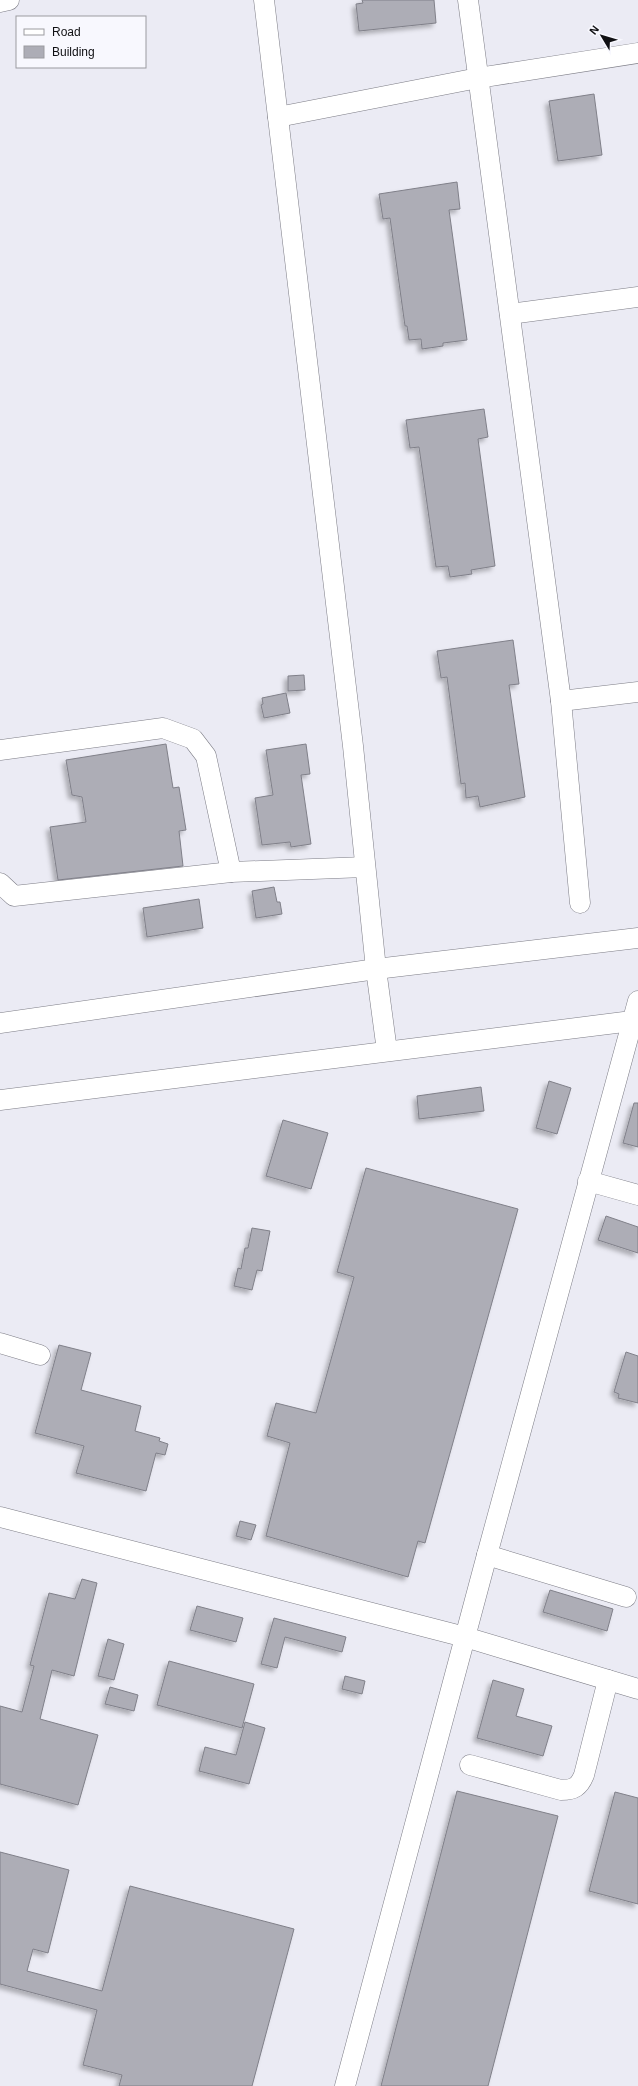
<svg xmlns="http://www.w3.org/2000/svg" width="638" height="2086" viewBox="0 0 638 2086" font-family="Arial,sans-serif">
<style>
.building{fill:#adadb6;stroke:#808089;filter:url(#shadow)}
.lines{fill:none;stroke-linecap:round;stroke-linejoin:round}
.minor-casing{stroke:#7d7d86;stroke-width:21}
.minor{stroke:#fff;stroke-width:20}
</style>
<defs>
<filter id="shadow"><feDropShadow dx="-3.5" dy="3.5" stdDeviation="2" flood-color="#0004"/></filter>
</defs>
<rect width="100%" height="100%" fill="#ebebf4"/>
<g class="building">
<polygon points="362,0 434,0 436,23 359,31 356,4 363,3"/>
<polygon points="594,94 602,155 558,161 549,101"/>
<polygon points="457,182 460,209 449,210 467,340 443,343 443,346 422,349 421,339 409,340 407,326 405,326 390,218 383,219 379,194"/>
<polygon points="484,409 488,437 478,439 495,566 471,570 472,574 450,577 448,566 436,567 419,447 410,448 406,420"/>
<polygon points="513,640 519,684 509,685 525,797 480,807 478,796 466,798 465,783 461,784 447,677 441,678 437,651"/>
<polygon points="304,675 305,690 288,691 288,676"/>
<polygon points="286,693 290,713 264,718 261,705 263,704 262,698"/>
<polygon points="166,744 173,788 179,787 186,830 179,831 183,866 58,880 50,827 86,822 82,797 72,795 66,760"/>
<polygon points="306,744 310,774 301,775 311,844 291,847 290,842 262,845 255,798 273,795 266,750"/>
<polygon points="274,887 277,902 280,902 282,914 256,918 252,891"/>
<polygon points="199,899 203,928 147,937 143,908"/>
<polygon points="549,1081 571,1088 557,1134 536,1128"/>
<polygon points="481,1087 484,1111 419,1119 417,1096"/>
<polygon points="634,1103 638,1103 638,1147 623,1143"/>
<polygon points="283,1120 328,1133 311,1189 266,1176"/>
<polygon points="366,1168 518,1209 425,1543 418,1541 408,1577 266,1536 290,1443 267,1436 276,1403 316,1413 354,1277 337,1272"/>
<polygon points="606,1216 638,1227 638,1253 598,1240"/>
<polygon points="252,1228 270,1231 262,1271 257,1270 252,1290 234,1286 238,1268 241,1269 245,1248 248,1248"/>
<polygon points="59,1345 91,1353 81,1390 141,1406 135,1431 160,1438 159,1441 168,1444 165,1455 156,1453 146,1491 76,1473 84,1446 35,1433"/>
<polygon points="626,1352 638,1356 638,1403 618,1398 619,1394 614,1392"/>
<polygon points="240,1521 256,1525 251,1540 236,1536"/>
<polygon points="82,1579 97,1583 74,1676 52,1670 40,1719 98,1735 78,1805 0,1784 0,1706 22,1712 34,1666 30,1665 49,1593 75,1599"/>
<polygon points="550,1590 613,1609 607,1631 543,1612"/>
<polygon points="197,1606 243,1618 236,1642 190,1630"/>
<polygon points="274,1618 346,1637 342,1652 285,1637 277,1668 261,1664"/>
<polygon points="108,1639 124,1644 114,1680 98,1676"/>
<polygon points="169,1661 254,1684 242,1728 157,1705"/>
<polygon points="345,1676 365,1681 362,1694 342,1689"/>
<polygon points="493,1680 524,1689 516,1716 552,1726 543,1756 477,1738"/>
<polygon points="110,1687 138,1695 134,1711 105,1704"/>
<polygon points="245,1722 265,1728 249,1784 199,1771 205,1747 236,1755"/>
<polygon points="457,1791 558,1816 488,2086 381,2086"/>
<polygon points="615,1792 638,1798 638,1904 589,1891"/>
<polygon points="0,1852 69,1870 48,1953 33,1949 27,1971 102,1991 130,1886 294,1929 252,2086 119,2086 122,2075 83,2065 97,2010 0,1984"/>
</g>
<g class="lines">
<defs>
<g id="minor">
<polyline points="264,0 353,746 376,969 387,1051"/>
<polyline points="468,0 561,701 580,903"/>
<polyline points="0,2 9,0"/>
<polyline points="278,117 478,78 638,53"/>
<polyline points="510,314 638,297"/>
<polyline points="561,701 638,692"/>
<polyline points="0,750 163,728 193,739 206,756 231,872"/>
<polyline points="0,883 14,896 231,872 365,867"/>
<polyline points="0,1023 376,969 638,938"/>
<polyline points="0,1100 632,1021"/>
<polyline points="588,1181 638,1195"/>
<polyline points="0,1343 40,1355"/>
<polyline points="0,1517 465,1637 638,1689"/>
<polyline points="487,1555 626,1597"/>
<path d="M470,1765L561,1790C574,1790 579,1787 584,1775L608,1680"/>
<polyline points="345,2086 487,1555 638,1001"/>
</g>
</defs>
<use href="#minor" class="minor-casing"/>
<use href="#minor" class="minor"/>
</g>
<rect x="16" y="16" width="130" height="52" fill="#f8f8fe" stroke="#9b9ba0"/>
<rect x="24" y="29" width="20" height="6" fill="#ffffff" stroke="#9b9ba0"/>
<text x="52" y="36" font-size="12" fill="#101013">Road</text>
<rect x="24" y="46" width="20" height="12" fill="#adadb6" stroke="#9b9ba0"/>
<text x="52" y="56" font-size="12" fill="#101013">Building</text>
<g transform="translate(602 36) rotate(308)" stroke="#f8f8fe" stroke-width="3" paint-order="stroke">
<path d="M0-3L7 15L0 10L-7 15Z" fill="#101013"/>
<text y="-6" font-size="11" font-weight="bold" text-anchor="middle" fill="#101013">N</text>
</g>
</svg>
